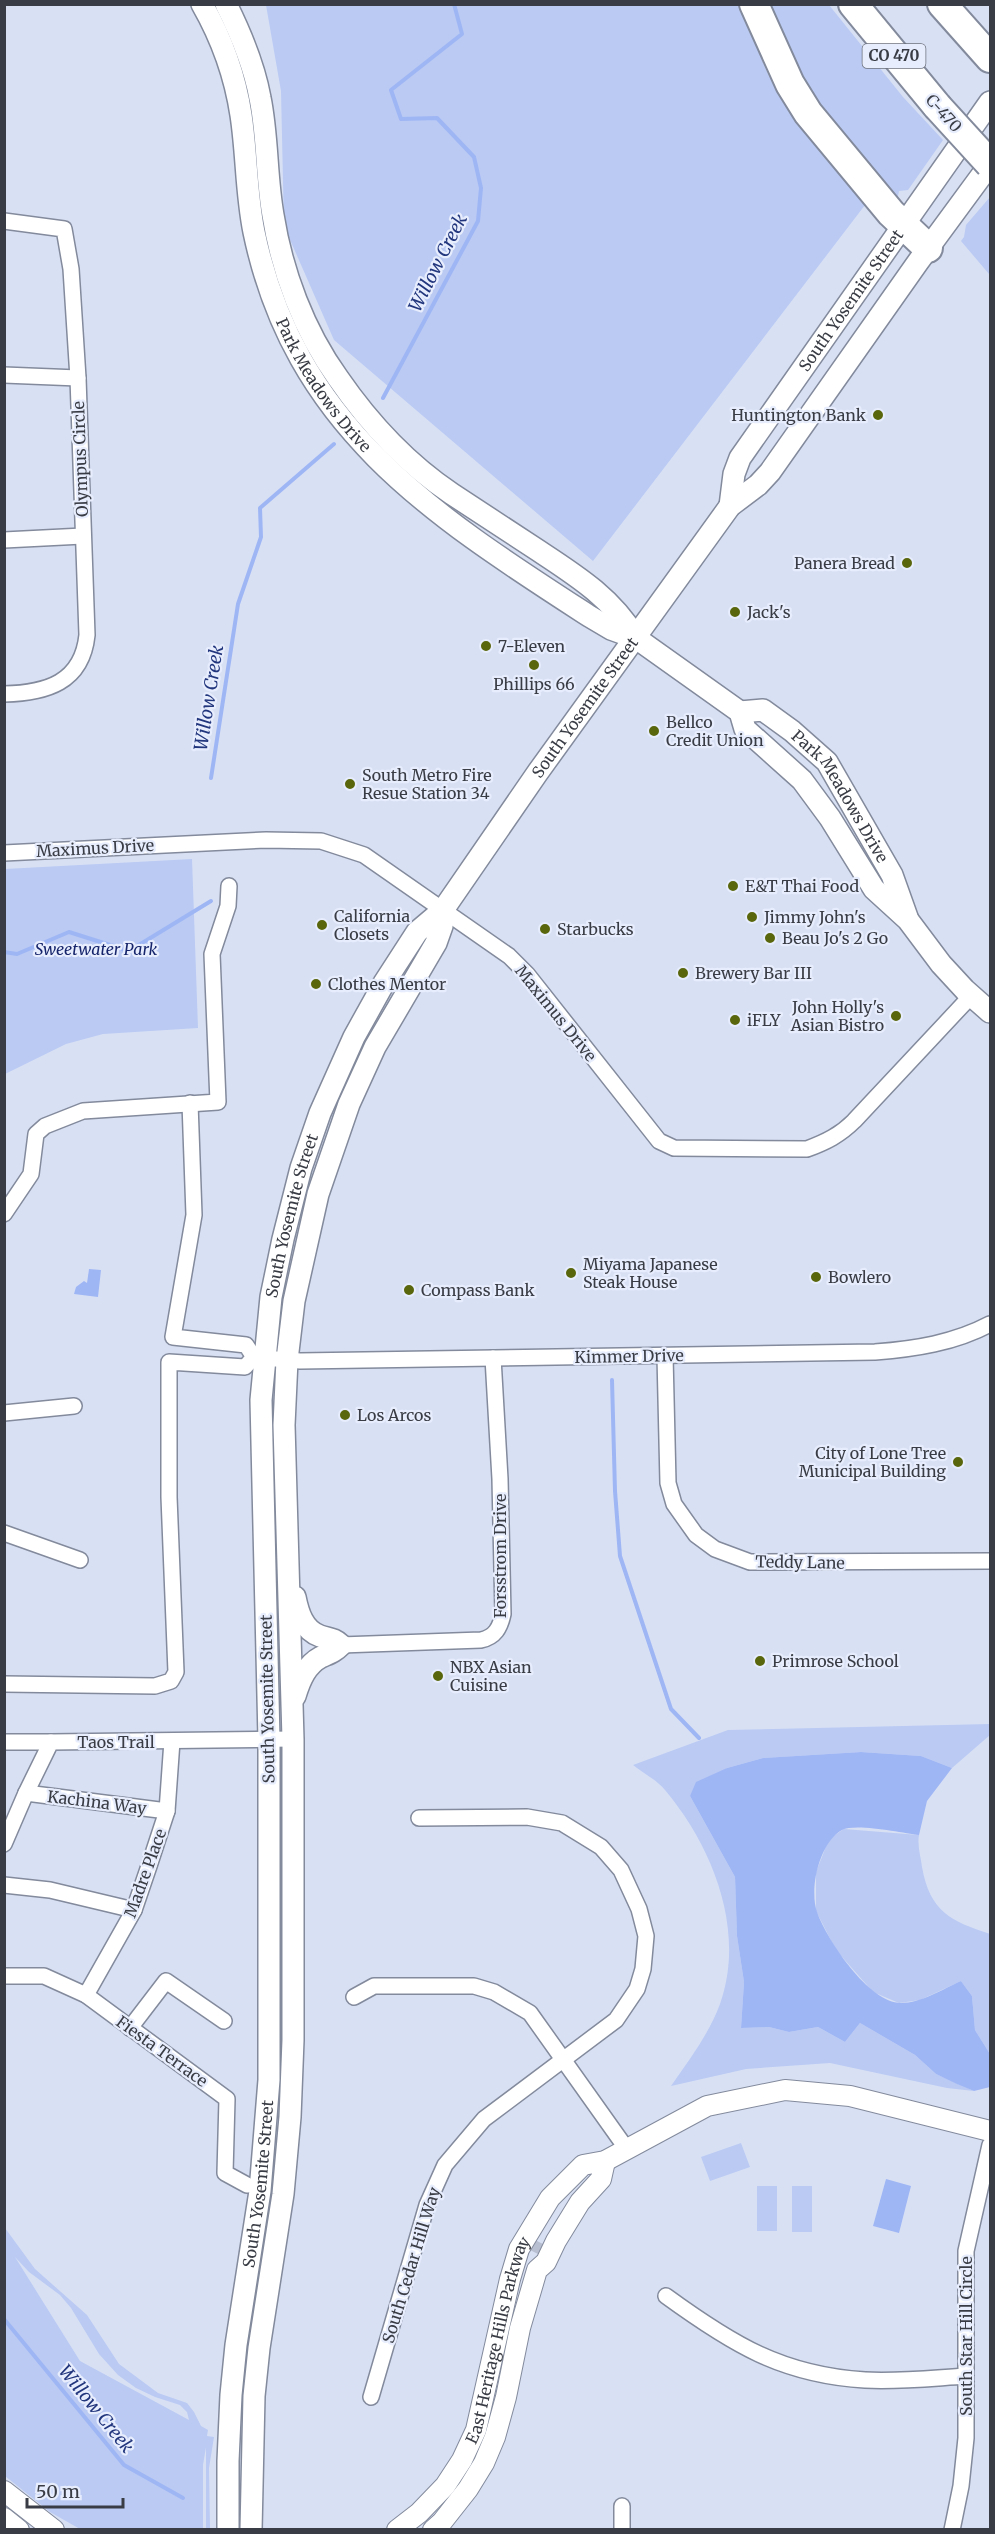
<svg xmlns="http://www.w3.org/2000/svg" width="995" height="2534" viewBox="0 0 995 2534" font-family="Merriweather,serif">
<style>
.green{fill:#bacaf3;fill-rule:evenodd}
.water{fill:#9fb6f5}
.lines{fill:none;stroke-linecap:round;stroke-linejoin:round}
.stream{stroke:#9fb6f5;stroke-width:4}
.tertiary-tunnel{stroke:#b8bfd1;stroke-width:20;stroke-dasharray:20 10;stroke-linecap:butt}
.minor-casing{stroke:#828a9c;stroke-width:18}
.tertiary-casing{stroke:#828a9c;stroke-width:22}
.secondary-casing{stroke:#828a9c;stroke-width:24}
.motorway-casing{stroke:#828a9c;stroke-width:32}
.minor{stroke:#fff;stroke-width:15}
.tertiary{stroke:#fff;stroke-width:20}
.secondary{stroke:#fff;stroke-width:21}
.motorway{stroke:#fff;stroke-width:28}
.motorway-bridge-casing{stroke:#828a9c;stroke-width:32;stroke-linecap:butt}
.motorway-bridge{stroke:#fff;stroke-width:28}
.poi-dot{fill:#59660b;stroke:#e7edfd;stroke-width:2}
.labels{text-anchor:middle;stroke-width:4.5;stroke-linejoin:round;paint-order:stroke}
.shield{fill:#e7edfd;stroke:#6d717c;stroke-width:1.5}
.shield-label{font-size:15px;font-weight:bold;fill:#393c44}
.street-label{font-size:16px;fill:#393c44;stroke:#e7edfd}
.poi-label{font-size:16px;fill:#393c44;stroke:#e7edfd;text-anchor:start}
.park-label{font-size:16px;font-style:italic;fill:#16256b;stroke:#e7edfd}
.water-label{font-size:18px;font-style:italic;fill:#22367d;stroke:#e7edfd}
</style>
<rect width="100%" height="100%" fill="#d8e0f4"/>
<g class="green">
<polygon points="266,5 739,5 768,74 787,108 865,205 593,561 334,340 284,226 281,91"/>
<polygon points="764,5 829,5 903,97 943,140 908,190 899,191 898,196 895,196 855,150 810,92"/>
<polygon points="990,197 989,217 990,215 989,274 961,241 964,237 966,225"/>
<polygon points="192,859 198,1028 103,1034 66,1044 5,1074 5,869"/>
<path d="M990,1724V1735L952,1768L921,1756L861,1752L763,1758L727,1768L690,1796L735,1877L737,1936L744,1982L741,2028L769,2027L789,2032L818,2027L845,2042L860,2023L915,2055L936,2074L974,2091L947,2088L830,2063L746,2069L671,2086C689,2060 709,2034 720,2004C746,1931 713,1847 665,1790C657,1780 643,1773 633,1765L728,1730Z"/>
<path d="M844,1829L919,1835C917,1846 921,1857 922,1867C930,1912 951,1921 990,1934V2054L975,2030L972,1996L961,1981L920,2000L899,2003L873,1992L836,1950L816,1911V1872L829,1839Z"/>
<polygon points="741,2143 750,2167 710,2181 701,2157"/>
<rect x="757" y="2186" width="20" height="45"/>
<rect x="792" y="2186" width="20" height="46"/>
<path d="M5,2228L35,2269L87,2315L119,2364L158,2393L187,2403L194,2412L201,2426L208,2430L207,2436L214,2437L209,2468L210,2529H206V2447L203,2465V2529H80L50,2512L5,2476ZM15,2257L29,2272L60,2295L71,2308L99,2354L118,2375L136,2388L155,2397L180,2405L187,2412L189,2420L80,2361Z"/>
</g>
<g class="water">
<polygon points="89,1269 101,1270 98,1297 74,1294 76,1287 84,1281 87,1283"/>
<path d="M861,1752L921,1756L952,1768L927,1801L919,1835C902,1833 856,1823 842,1830C819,1843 809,1889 817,1912C827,1940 869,2003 901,2003C921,2003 943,1989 961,1981L972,1996L975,2030L990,2054V2087L974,2091L957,2084L936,2074L915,2055L860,2023L845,2042L818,2027L789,2032L769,2027L741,2028L744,1982L737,1936L735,1877L690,1796L696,1782L727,1768L763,1758Z"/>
<polygon points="886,2179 911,2186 899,2233 873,2226"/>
</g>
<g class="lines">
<g class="stream">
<polyline points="383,398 478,221 481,188 474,157 437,118 401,119 391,90 462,34 454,4"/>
<polyline points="211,778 238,604 261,537 260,508 334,444"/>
<polyline points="4,952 17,954 69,932 129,951 211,901"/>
<polyline points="612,1380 615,1491 620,1556 671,1709 699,1738"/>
<polyline points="4,2319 124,2465 183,2498"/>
</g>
<polyline class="tertiary-tunnel" points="538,2254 543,2244"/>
<defs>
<g id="minor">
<path d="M4,221L64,229L71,269L78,378L87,635C82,683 46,693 4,694"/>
<polyline points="4,375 78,378"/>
<polyline points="4,540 83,536"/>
<path d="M4,853L266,840L321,841L364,855L509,956L527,974L659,1141L674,1148L807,1149C826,1142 840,1135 854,1121L971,996"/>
<polyline points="4,1214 31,1174 36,1134 45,1126 83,1111 218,1102 212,954 228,906 229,886"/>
<polyline points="665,1356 668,1483 674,1504 696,1535 715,1549 750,1562 990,1561"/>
<path d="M264,1358L300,1361L875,1352C915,1349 954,1343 990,1324"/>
<polyline points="4,1413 74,1406"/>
<polyline points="4,1533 80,1560"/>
<path d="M341,1645L481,1640C495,1637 500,1628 503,1614L500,1479L493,1358"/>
<polyline points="4,1684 155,1686 171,1681 176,1672 169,1497 169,1362 245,1367 254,1357 246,1345 173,1337 194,1215 190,1103"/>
<polyline points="4,1742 51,1742"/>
<polyline points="26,1793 167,1811"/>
<polyline points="4,1844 26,1793 51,1742 293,1739"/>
<polyline points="4,1885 50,1890 134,1910"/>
<polyline points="4,1976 44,1976 86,1995 227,2099 225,2173 247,2185"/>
<polyline points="86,1995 134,1910 149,1866 167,1811 172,1741"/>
<polyline points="354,1997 374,1986 474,1986 494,1992 530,2013 626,2148"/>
<polyline points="130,2028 166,1981 224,2021"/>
<path d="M666,2296C732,2344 782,2375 865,2380C898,2382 933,2378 966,2376"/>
<polyline points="371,2397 427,2205 445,2165 484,2119 616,2020 637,1989 643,1969 646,1936 639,1909 621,1870 601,1847 562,1823 527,1817 419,1818"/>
<polyline points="622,2506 622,2530"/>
<polyline points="952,2530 961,2486 966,2438 966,2251 990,2145"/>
</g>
<g id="tertiary">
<polyline points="4,2491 54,2530"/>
<polyline points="4,2518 19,2530"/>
<path id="s1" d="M397,2530L419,2513L445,2486L462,2460L476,2430L510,2279L519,2249L550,2198L583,2165L605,2161L707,2106L785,2090L850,2096L990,2131"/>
<polyline points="433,2530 442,2522 468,2489 484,2463 495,2437 506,2397 520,2328 537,2270 546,2262 556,2241 580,2202 601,2179 605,2161"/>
</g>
<g id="secondary">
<path id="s2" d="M202,4C222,39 235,75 241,115C247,154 246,193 254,232C295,428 433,515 589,616L611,629L636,638L740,712L745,729L802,780L830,818L874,889L908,920L941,964L965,990L990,1012"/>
<path d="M226,4C241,34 254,65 260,98C268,137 266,176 273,215C282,272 304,331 338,378C369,423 406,463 452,494C481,513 510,532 539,551C577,576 612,598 636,638"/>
<path id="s3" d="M730,506L734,474L740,458L990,102"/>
<path id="s4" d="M740,712L763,710L792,731L827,762L892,875L907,917"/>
<path d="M295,1597C298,1612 303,1630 320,1636C329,1639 334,1638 341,1645C334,1652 330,1653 321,1657C306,1665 300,1680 295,1696"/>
<path id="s5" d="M228,2530V2461L231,2395L236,2345L260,2191L269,2080V1739L261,1400L271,1297L283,1239L301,1168L320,1113L354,1037L384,983L417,932L443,910L538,772L730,506L758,485L770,472L918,262L990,164"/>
<polyline points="251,2530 254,2396 259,2348 283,2194 290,2117 293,2040 293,1739 284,1425 287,1360 294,1301 318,1194 349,1104 375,1047 436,943 442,926 443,910"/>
</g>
<g id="motorway">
<polyline points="754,4 790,84 808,113 891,213 928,248"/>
<polyline points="853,4 937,106"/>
<polyline points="942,4 990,58"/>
</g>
</defs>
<use href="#minor" class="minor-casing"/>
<use href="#tertiary" class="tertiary-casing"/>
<use href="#secondary" class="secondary-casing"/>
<use href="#motorway" class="motorway-casing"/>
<use href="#minor" class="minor"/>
<use href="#tertiary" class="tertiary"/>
<use href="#secondary" class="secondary"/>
<use href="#motorway" class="motorway"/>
<defs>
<polyline id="motorway-bridge" points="937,106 990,164"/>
</defs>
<use href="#motorway-bridge" class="motorway-bridge-casing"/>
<use href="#motorway-bridge" class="motorway-bridge"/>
</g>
<g class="poi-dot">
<circle cx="878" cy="415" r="6"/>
<circle cx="907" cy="563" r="6"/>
<circle cx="735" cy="612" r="6"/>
<circle cx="486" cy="646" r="6"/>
<circle cx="534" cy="665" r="6"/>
<circle cx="654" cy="731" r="6"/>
<circle cx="350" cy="784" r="6"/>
<circle cx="733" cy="886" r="6"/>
<circle cx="752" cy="917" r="6"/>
<circle cx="322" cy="925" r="6"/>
<circle cx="545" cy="929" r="6"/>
<circle cx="770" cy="938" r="6"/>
<circle cx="683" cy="973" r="6"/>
<circle cx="316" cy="984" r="6"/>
<circle cx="896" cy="1016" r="6"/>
<circle cx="735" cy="1020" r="6"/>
<circle cx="571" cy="1273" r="6"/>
<circle cx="816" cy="1277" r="6"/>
<circle cx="409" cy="1290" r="6"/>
<circle cx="345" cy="1415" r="6"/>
<circle cx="958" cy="1462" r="6"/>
<circle cx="760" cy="1661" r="6"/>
<circle cx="438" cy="1676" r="6"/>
</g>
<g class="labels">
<rect class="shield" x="862.5" y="44" width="63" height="24" rx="4.5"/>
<g class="shield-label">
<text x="894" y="61">CO 470</text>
</g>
<g class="street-label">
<text transform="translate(944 113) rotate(48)" y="6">C-470</text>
<text dy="6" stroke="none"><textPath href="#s3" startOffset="242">South Yosemite Street</textPath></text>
<text dy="6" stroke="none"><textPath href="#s2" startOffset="406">Park Meadows Drive</textPath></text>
<text transform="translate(80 459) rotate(-92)" y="6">Olympus Circle</text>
<text dy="6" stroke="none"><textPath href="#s5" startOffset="1914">South Yosemite Street</textPath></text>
<text dy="6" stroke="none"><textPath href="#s4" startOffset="141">Park Meadows Drive</textPath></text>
<text transform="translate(95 848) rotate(-3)" y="6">Maximus Drive</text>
<text transform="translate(556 1013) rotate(51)" y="6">Maximus Drive</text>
<text dy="6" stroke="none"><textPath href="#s5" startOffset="1320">South Yosemite Street</textPath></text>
<text transform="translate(629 1356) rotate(-1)" y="6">Kimmer Drive</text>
<text transform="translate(500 1556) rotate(-90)" y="6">Forsstrom Drive</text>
<text transform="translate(800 1562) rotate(1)" y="6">Teddy Lane</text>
<text transform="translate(267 1699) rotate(-91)" y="6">South Yosemite Street</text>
<text x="116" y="1748">Taos Trail</text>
<text transform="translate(97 1802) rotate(7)" y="6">Kachina Way</text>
<text transform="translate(145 1873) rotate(-70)" y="6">Madre Place</text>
<text transform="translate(162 2051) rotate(36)" y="6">Fiesta Terrace</text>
<text dy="6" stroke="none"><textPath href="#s5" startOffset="348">South Yosemite Street</textPath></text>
<text transform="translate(411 2265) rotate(-73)" y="6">South Cedar Hill Way</text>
<text transform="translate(966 2336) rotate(-90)" y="6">South Star Hill Circle</text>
<text dy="6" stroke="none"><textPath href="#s1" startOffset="222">East Heritage Hills Parkway</textPath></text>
</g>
<g class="poi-label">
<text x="866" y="421" text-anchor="end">Huntington Bank</text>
<text x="895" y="569" text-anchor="end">Panera Bread</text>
<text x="747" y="618">Jack's</text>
<text x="498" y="652">7-Eleven</text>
<text x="534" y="690" text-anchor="middle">Phillips 66</text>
<text x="666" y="728">Bellco<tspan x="666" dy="18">Credit Union</tspan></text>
<text x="362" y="781">South Metro Fire<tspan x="362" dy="18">Resue Station 34</tspan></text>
<text x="745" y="892">E&amp;T Thai Food</text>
<text x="334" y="922">California<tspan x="334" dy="18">Closets</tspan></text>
<text x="764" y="923">Jimmy John's</text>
<text x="557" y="935">Starbucks</text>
<text x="782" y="944">Beau Jo's 2 Go</text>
<text x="695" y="979">Brewery Bar III</text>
<text x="328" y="990">Clothes Mentor</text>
<text x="884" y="1013" text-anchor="end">John Holly's<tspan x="884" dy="18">Asian Bistro</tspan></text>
<text x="747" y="1026">iFLY</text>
<text x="583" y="1270">Miyama Japanese<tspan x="583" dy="18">Steak House</tspan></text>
<text x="828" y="1283">Bowlero</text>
<text x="421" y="1296">Compass Bank</text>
<text x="357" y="1421">Los Arcos</text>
<text x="946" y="1459" text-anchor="end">City of Lone Tree<tspan x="946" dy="18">Municipal Building</tspan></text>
<text x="772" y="1667">Primrose School</text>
<text x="450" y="1673">NBX Asian<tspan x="450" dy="18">Cuisine</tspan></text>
</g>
<g class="park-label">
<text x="96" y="955">Sweetwater Park</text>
</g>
<g class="water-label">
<text transform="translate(438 263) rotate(-63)" y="6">Willow Creek</text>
<text transform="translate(209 698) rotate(-81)" y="6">Willow Creek</text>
<text transform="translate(96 2409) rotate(51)" y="6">Willow Creek</text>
</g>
</g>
<rect width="995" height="2534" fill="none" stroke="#393c44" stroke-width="12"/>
<path d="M27 2498v9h96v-9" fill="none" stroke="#393c44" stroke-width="3"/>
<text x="36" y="2498" font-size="18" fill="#393c44" stroke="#e7edfd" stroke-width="4.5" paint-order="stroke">50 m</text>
</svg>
